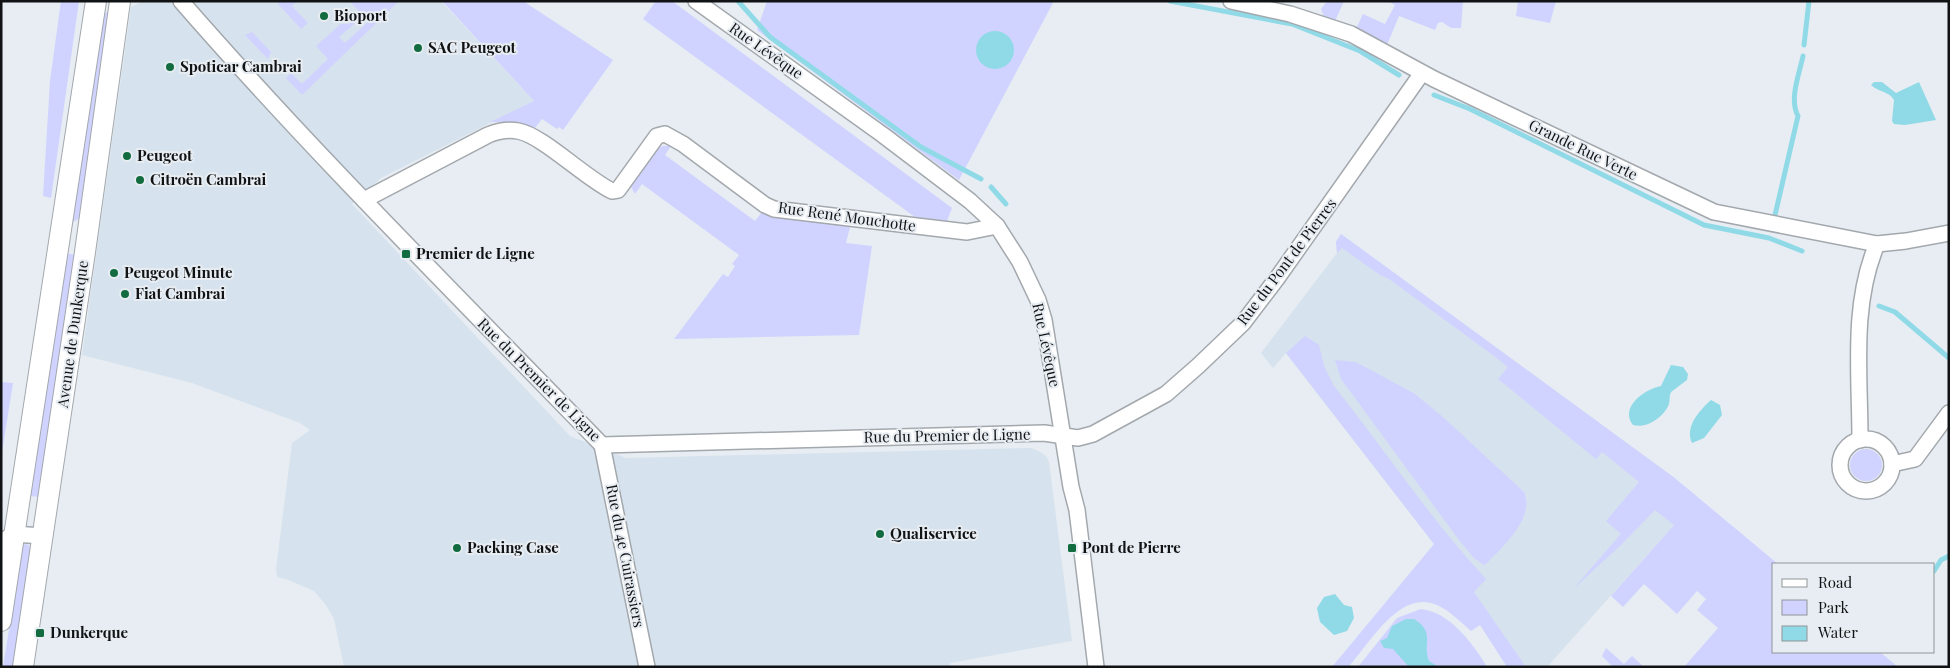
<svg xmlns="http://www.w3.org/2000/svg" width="1950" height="668" viewBox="0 0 1950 668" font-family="'Playfair Display',serif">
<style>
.built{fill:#d6e2ed}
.green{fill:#d0d3ff}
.water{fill:#90dae8}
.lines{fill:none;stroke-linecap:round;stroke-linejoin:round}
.stream{stroke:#90dae8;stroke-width:5}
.minor-casing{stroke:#a3a8ad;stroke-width:18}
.major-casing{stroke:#a3a8ad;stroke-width:22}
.minor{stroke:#fff;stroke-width:15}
.major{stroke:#fff;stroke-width:20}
.poi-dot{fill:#126c3f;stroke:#e7edf2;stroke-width:2}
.labels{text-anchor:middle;stroke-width:4;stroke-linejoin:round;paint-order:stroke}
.poi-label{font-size:15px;font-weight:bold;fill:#101214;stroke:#e7edf2;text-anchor:start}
.street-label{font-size:15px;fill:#101214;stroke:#e7edf2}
</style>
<rect width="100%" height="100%" fill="#e7edf2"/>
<g class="built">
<polygon points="143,1 193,1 195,3 197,1 368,1 382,17 399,1 441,1 534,101 381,178 352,204 570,436 626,458 1031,448 1040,452 1046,456 1049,462 1072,641 950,663 950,667 344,667 334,619 326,605 314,591 286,579 277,577 276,569 292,443 310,430 300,423 192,383 82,355 131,7"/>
<polygon points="1341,234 1676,479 1674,525 1547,667 1521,667 1434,544 1286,353 1273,368 1261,353 1337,253 1336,242"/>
</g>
<g class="green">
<polygon points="61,1 79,1 51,198 43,196 50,81"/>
<polygon points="281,1 297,1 292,6 308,23 301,29 278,4"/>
<polygon points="350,1 399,1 302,95 286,78 291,73 302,84 328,59 316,46 341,24 349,24 359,15 361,18 339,37 345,43 368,22"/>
<polygon points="442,1 523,1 613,60 563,130 559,127 557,129 542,119 535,128 519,122 490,122 534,101"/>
<polygon points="656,1 672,1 952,208 947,221 915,217 643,19"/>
<polygon points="767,1 1054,1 959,180 757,30"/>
<polygon points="1327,1 1344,1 1335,21 1324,17 1321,9"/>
<polygon points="1388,1 1463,1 1461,28 1451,28 1442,22 1438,23 1435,30 1399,16 1387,45 1356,29 1363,14 1385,24 1395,5"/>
<polygon points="1518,1 1556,1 1550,23 1516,16"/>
<polygon points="101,12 111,13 80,218 73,222 71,217"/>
<polygon points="252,32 271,52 268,59 245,35"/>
<polygon points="663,146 671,146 665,155 755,221 762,212 850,227 846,243 872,246 859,335 674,339 723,274 728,277 735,266 732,264 739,255 642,184 635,194 631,187 633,181 658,148"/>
<polygon points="1341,234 1676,479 1778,564 1774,564 1774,652 1880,652 1898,667 1684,667 1718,628 1697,610 1706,599 1697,591 1677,614 1644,584 1623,607 1611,596 1674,525 1655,510 1621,545 1573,589 1621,534 1606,521 1639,482 1602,452 1596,459 1498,379 1508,367 1494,356 1389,279 1380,275 1342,248 1337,253 1336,242"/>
<polygon points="65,253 76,255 39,497 30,496"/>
<path d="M1305,336L1319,345L1324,366L1334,386C1385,450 1430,519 1486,579L1474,592L1526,667H1507L1480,625L1471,631C1461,622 1450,611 1437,605C1399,588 1369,645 1348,667H1332L1434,544L1286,353Z"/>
<path d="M1335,360L1356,362L1415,394L1443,417L1524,492C1535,517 1505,545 1488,562L1484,565L1474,558L1459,540L1341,379Z"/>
<polygon points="1,382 13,383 1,458"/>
<circle cx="1866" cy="465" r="16"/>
<polygon points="24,544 29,545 31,550 14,667 3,667 22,548"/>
<path d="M1421,609C1450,612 1473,644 1487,667H1358L1397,618Z"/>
<polygon points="1606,648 1624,664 1632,656 1644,667 1613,667 1602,656"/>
</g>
<g class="water">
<circle cx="995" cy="50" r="19"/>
<path d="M1874,82H1882L1896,93L1919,82L1936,120L1905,125L1894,124L1892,121L1894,100C1889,91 1878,92 1871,85Z"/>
<path d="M1671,365L1683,367L1688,374L1687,380L1671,392C1669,396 1670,400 1669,404C1664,417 1647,429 1633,425C1619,407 1645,389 1661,386Z"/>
<path d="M1711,400L1720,405L1722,415L1704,438L1692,443C1684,427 1700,410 1711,400Z"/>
<polygon points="1335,594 1344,605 1352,607 1354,618 1347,631 1334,635 1320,622 1317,608 1324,597"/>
<path d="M1406,619H1414C1436,633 1422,643 1429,661L1439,667H1409L1393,649L1384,648L1380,641L1387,638L1392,626Z"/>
</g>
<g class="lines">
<g class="stream">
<polyline points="738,1 770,37 921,147 981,179"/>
<polyline points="1170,1 1292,24 1360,51 1399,75"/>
<polyline points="1804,45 1809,1"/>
<polyline points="1434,95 1470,109 1704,225 1769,238 1802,251"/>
<polyline points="991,187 1006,204"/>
<path d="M1775,215L1798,116C1789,99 1799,75 1803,56"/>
<polyline points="1879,306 1895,312 1949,358"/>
<polyline points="1934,571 1941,560 1949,556"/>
</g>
<defs>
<g id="minor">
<path d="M181,1C315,155 460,298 602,445L1044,433L1078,438L1093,434L1166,394L1198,366L1243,323L1278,277L1422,73"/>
<polyline points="696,1 883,135 970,201 997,226 1020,262 1038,300 1044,320 1071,487 1077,510 1096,667"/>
<polyline points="1231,1 1290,14 1351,34 1434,79 1714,212 1877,244 1906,241 1949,233"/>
<path d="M364,200L488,135C498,131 507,129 518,131C542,135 585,178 612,191L618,190L657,136L665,134L683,144L765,205L774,209L967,232L997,226"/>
<circle cx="1866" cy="465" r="26"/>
<path d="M1860,440C1860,374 1851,305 1877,244"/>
<polyline points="602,445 647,667"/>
<polyline points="1892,464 1915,459 1949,413"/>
<polyline points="1,542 14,534 42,536"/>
</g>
<g id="major">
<polyline points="1,621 96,1"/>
<polyline points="23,667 85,252 120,1"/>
</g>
</defs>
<use href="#minor" class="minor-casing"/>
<use href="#major" class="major-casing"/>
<use href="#minor" class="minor"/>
<use href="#major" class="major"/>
</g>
<g class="poi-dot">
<circle cx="324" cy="16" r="5"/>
<circle cx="418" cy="48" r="5"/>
<circle cx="170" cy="67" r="5"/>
<circle cx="127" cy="156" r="5"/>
<circle cx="140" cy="180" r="5"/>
<rect x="401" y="249" width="10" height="10" rx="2.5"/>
<circle cx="114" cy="273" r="5"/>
<circle cx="125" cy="294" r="5"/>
<circle cx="880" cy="534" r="5"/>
<circle cx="457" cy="548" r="5"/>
<rect x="1067" y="543" width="10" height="10" rx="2.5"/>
<rect x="35" y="628" width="10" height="10" rx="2.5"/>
</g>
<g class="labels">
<g class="poi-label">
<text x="334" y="21">Bioport</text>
<text x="428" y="53">SAC Peugeot</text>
<text x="180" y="72">Spoticar Cambrai</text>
<text x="137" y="161">Peugeot</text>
<text x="150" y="185">Citroën Cambrai</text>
<text x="416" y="259">Premier de Ligne</text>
<text x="124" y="278">Peugeot Minute</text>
<text x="135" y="299">Fiat Cambrai</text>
<text x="890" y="539">Qualiservice</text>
<text x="467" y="553">Packing Case</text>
<text x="1082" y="553">Pont de Pierre</text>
<text x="50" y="638">Dunkerque</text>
</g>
<g class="street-label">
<text transform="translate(766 51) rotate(35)" y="5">Rue Lévêque</text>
<text transform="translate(1583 150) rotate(26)" y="5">Grande Rue Verte</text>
<text transform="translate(847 217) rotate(8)" y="5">Rue René Mouchotte</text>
<text transform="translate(1287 262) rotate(-53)" y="5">Rue du Pont de Pierres</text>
<text transform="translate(73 334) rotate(-82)" y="5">Avenue de Dunkerque</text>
<text transform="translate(1046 345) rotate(78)" y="5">Rue Lévêque</text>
<text transform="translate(539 380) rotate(45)" y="5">Rue du Premier de Ligne</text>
<text transform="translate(947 436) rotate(-1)" y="5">Rue du Premier de Ligne</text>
<text transform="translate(625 556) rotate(79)" y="5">Rue du 4e Cuirassiers</text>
</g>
</g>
<rect width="1950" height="668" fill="none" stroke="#101214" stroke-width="5"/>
<rect x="1772" y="563" width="162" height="90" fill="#e7edf2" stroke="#919599"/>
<rect x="1782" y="579" width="25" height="8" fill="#ffffff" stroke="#919599"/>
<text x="1818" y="588" font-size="15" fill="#101214">Road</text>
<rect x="1782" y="600" width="25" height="15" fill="#d0d3ff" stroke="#919599"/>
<text x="1818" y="613" font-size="15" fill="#101214">Park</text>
<rect x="1782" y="626" width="25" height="15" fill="#90dae8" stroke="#919599"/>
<text x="1818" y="638" font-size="15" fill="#101214">Water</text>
</svg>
